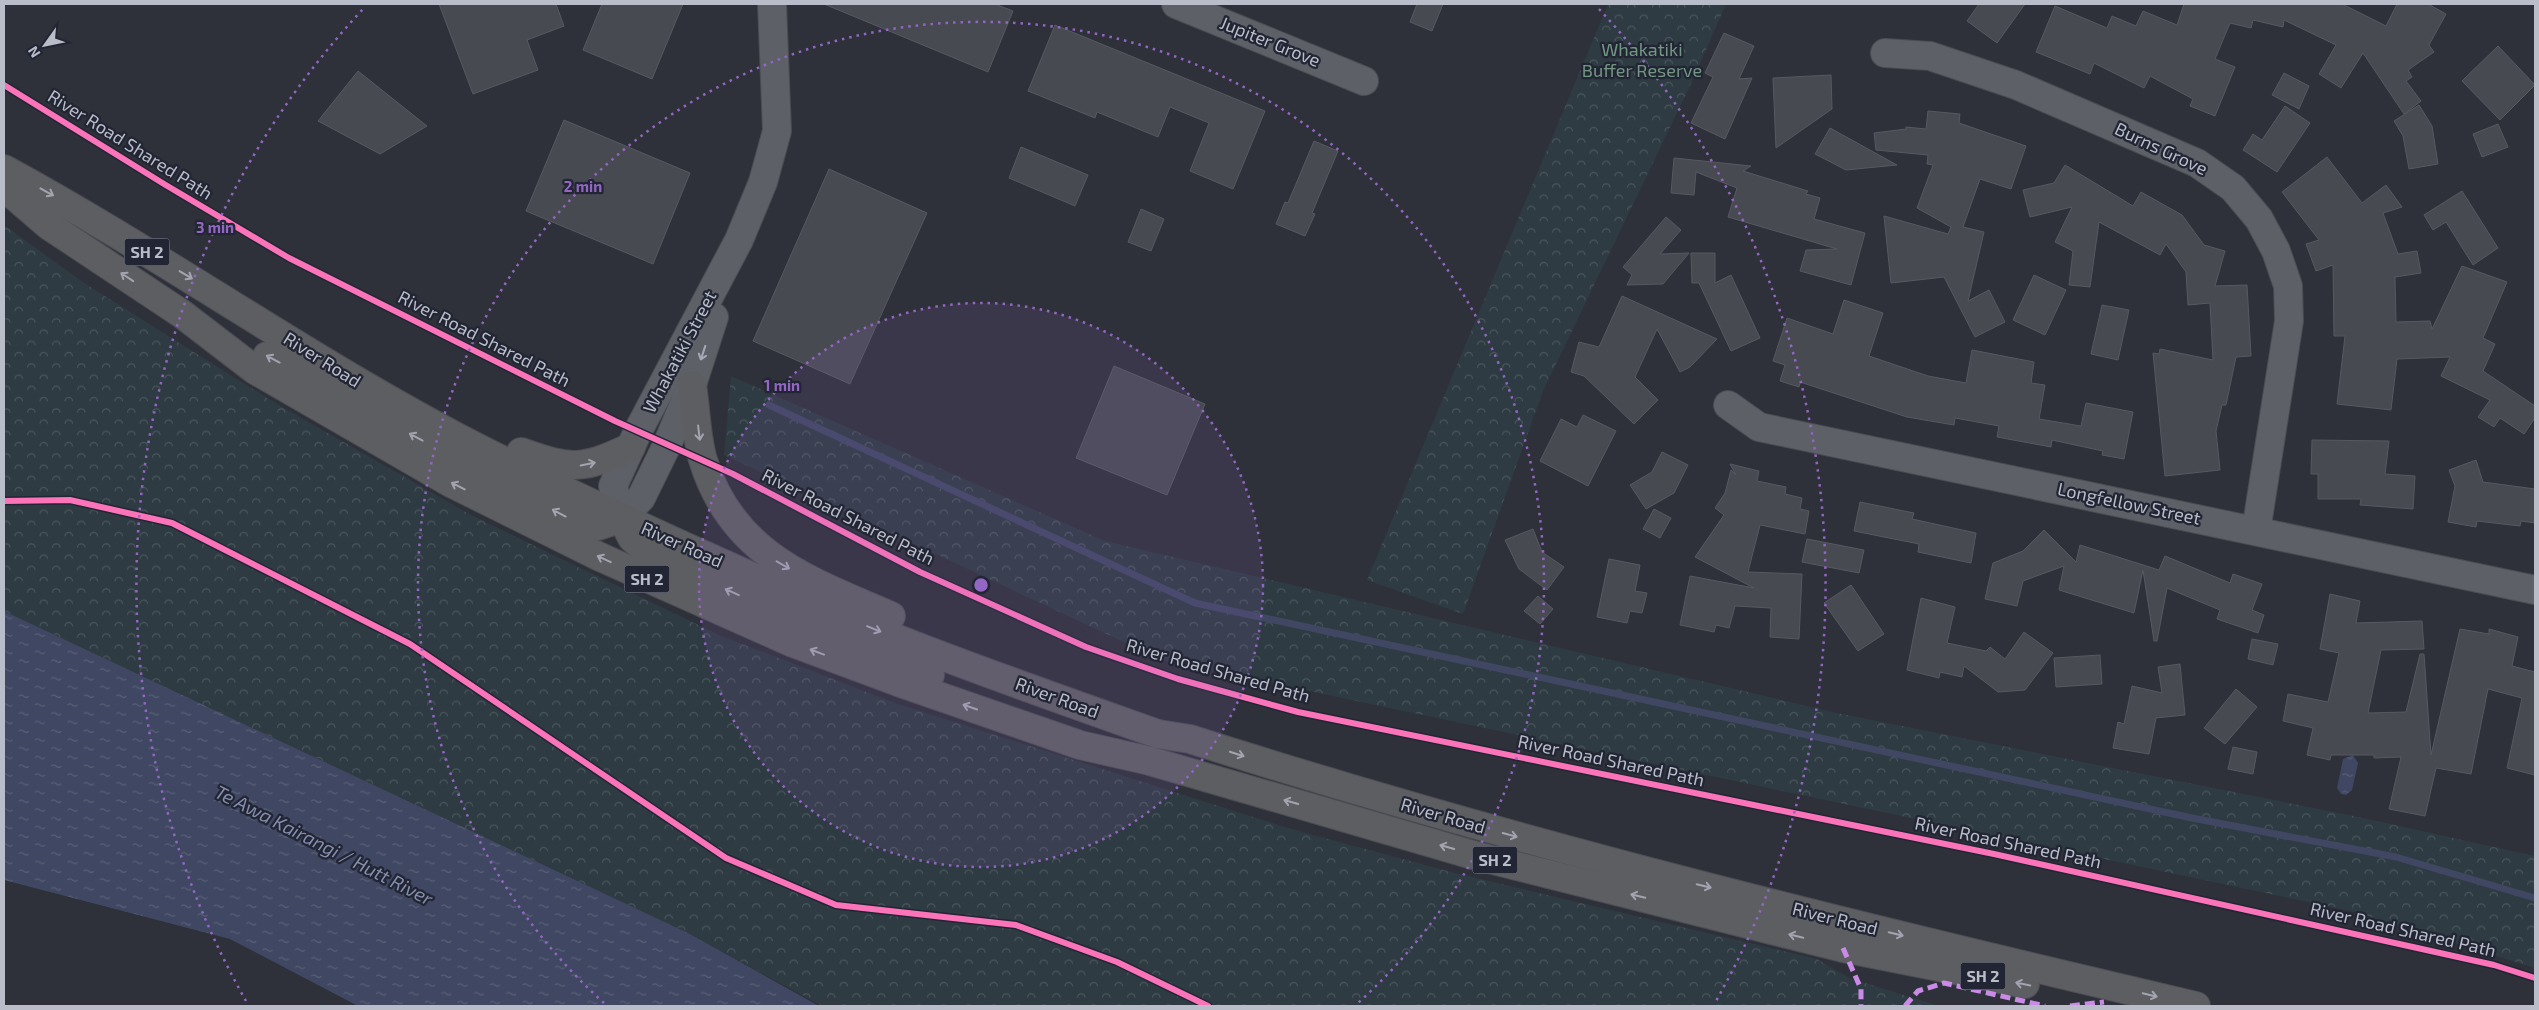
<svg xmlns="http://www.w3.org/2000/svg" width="2539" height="1010" viewBox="0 0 2539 1010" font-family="'Exo 2',sans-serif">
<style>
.forest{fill:url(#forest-crowns)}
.water{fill:url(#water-ripples)}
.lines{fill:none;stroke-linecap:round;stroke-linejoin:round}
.stream{stroke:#3f4762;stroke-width:7}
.building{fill:#484a52;stroke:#565961}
.minor-casing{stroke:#4a4c52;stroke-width:30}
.highway-casing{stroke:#4b4d55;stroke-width:30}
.minor{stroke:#5e6068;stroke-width:28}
.highway{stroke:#5d5e62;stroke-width:28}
.quiet{stroke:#ca8be6;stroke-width:5;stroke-dasharray:10 5;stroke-linecap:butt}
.cycleway-casing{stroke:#222634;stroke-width:9}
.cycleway{stroke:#fb73b8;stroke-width:6}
.oneway{stroke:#a2a4af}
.oneway2{stroke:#a7aab6}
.ring{fill:none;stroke:#9466c3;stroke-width:2.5;stroke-dasharray:2.5 5}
.labels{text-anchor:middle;stroke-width:4.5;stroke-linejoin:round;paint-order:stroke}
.shield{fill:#222634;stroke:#8c8f9c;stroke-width:1}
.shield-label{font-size:16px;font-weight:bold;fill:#b9bcc9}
.street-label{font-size:18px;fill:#b9bcc9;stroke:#222634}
.park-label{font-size:18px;fill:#739783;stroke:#222634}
.water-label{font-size:19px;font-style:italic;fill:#858ead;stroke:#222634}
.centre{fill:#9466c3;stroke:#222634;stroke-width:2.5}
.ring-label{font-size:15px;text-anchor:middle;font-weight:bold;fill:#9466c3;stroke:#222634;stroke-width:4.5;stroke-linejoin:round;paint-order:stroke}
</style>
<defs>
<pattern id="forest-crowns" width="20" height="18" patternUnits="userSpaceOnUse" patternTransform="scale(1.25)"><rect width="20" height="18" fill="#2e3b42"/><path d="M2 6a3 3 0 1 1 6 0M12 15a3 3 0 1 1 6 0" fill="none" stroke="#4a555c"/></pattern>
<pattern id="water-ripples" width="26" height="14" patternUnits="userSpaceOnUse" patternTransform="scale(1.25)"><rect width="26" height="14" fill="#3f4762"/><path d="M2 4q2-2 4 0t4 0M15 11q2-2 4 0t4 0" fill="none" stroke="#596077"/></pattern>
</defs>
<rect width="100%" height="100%" fill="#2e3139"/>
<g class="forest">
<polygon points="1608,4 1726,4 1688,90 1543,391 1463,614 1367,580"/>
<polygon points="4,225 84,283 272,401 471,515 719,635 895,703 1291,829 1455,873 1817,959 1849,978 1939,1006 822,1006 688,933 4,611"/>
<polygon points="731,376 1105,541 1837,713 2354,816 2535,856 2535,968 2351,911 1162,660 724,455"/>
</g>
<g class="water">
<polygon points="4,611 688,933 819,1006 358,1006 230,939 4,880"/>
<polygon points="2353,755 2358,763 2352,790 2346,795 2341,794 2337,788 2343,759"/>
</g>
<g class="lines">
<polyline class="stream" points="769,405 1195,603 2192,818 2396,857 2535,898"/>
</g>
<g class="building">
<polygon points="439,4 556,4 564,26 527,40 538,70 473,94"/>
<polygon points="602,4 683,4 652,79 583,50"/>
<polygon points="824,4 995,4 1013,11 988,72"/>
<polygon points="1417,4 1443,4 1432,31 1410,22"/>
<polygon points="1979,4 2025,4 1997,43 1967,21"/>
<polygon points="2184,4 2342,4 2386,26 2397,4 2428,4 2446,14 2429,45 2434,52 2408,70 2412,77 2406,81 2421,101 2404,114 2363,53 2341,88 2319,74 2336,45 2284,20 2283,27 2253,20 2251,28 2230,23 2215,59 2235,67 2215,116 2190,106 2193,99 2150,76 2144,88 2094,63 2090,74 2036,52 2055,6 2107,28 2112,16 2136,26 2143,11 2177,25"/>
<polygon points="1055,25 1265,111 1233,189 1190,171 1209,123 1170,107 1158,137 1097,112 1095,118 1028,91"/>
<polygon points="1724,33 1754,46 1739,79 1752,78 1725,139 1691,123 1713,77 1705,73"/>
<polygon points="2498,46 2535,85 2500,120 2462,81"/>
<polygon points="358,71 427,126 380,154 318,121"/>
<polygon points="2284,73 2309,86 2299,109 2272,95"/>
<polygon points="1831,75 1832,109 1776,148 1773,78"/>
<polygon points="2419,105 2432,126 2438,164 2409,169 2403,136 2394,121"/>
<polygon points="2285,106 2310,123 2277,172 2243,150 2253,134 2262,140"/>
<polygon points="1928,111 1960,114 1959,123 2026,146 2011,189 1980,179 1963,227 1984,232 1968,301 1989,290 2005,322 1975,337 1944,277 1891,283 1884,216 1948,234 1951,227 1917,208 1933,165 1927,164 1928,155 1876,150 1874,133 1906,129 1906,127 1926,129"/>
<polygon points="564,120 690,173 653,264 526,211"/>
<polygon points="2498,124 2508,147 2482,157 2473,134"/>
<polygon points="1830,128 1897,165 1846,170 1815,154"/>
<polygon points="1314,141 1338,151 1312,213 1315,214 1305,236 1276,224 1285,202 1288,203"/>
<polygon points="1021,147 1088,175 1075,206 1009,178"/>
<polygon points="2327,157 2362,203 2386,185 2402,207 2383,213 2398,254 2417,251 2421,273 2395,277 2396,322 2430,321 2432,329 2462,266 2507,282 2483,338 2495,344 2483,371 2535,406 2535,418 2524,434 2500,418 2494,427 2478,417 2490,400 2441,376 2450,357 2397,359 2391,410 2337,404 2345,336 2334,336 2333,265 2316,271 2306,244 2319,240 2282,192"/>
<polygon points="1674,158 1751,166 1743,171 1808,191 1806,194 1820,198 1814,219 1865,233 1851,285 1800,271 1806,250 1837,249 1728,217 1737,188 1696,172 1694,195 1671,193"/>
<polygon points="2065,165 2133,206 2141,192 2182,215 2204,245 2225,251 2215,286 2247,285 2251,356 2236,357 2226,405 2222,405 2216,431 2220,470 2165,476 2153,353 2159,354 2160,349 2213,360 2210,303 2188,305 2186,272 2166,244 2160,255 2099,222 2090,287 2069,285 2073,251 2055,242 2072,207 2030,217 2023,190 2054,183"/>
<polygon points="829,169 927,213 850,384 753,341"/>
<polygon points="2462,191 2498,248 2473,265 2446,222 2433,230 2424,215"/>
<polygon points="1141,209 1164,219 1151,251 1128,242"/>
<polygon points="1666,217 1681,230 1660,254 1689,253 1663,284 1627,285 1632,275 1623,267"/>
<polygon points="1691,253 1715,253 1715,283 1731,275 1760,338 1731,351 1699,283 1692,283"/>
<polygon points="2034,275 2066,290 2045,335 2013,320"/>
<polygon points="1622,296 1717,339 1690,367 1680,372 1657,329 1635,377 1658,400 1634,424 1584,376 1571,372 1579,342 1599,347"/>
<polygon points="1844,300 1883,313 1869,356 1928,376 1966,383 1972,350 2034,362 2031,383 2045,385 2039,419 2081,426 2086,403 2133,412 2124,459 2102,455 2103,451 2052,440 2051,447 1997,437 1999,426 1955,418 1954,425 1907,417 1800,382 1799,387 1780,381 1785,365 1773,361 1787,318 1833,334"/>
<polygon points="2102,305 2129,310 2118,360 2091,354"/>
<polygon points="1114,366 1205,404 1167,495 1076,458"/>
<polygon points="1583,415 1616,431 1588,486 1540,461 1561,419 1577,427"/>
<polygon points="2312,440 2389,441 2385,474 2415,476 2413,509 2360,505 2361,499 2318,499 2318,474 2311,474"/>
<polygon points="1662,452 1688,465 1674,493 1646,509 1630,485 1652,472"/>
<polygon points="2476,460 2483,482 2535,489 2535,523 2521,521 2520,526 2477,521 2476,527 2448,522 2455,486 2449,470"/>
<polygon points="1730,464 1759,471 1757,481 1786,487 1785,494 1802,498 1800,509 1809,511 1805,534 1760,525 1748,572 1802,574 1799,639 1770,637 1771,608 1735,606 1729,628 1716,625 1714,632 1680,625 1690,576 1754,588 1695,557 1724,515 1715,508 1725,493 1731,470 1736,475"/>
<polygon points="1860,502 1914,513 1912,519 1976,533 1971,563 1918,552 1919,544 1854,531"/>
<polygon points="1654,509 1671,518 1660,538 1643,529"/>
<polygon points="1533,529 1542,552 1564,567 1547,590 1519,569 1505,540"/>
<polygon points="2044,530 2076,562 2080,545 2159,570 2165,556 2230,583 2233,574 2262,584 2252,610 2264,615 2258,633 2217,619 2220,610 2167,588 2157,641 2154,641 2143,570 2134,613 2059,590 2064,566 2023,581 2017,606 1985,599 1993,563 2023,551"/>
<polygon points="1807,539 1864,550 1859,573 1802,562"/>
<polygon points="1609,559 1640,565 1635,591 1647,593 1642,613 1630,611 1627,623 1597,617"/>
<polygon points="1851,585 1884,634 1858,651 1824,603"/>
<polygon points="2330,594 2360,601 2356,623 2422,621 2424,649 2381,650 2368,713 2406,712 2420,654 2424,654 2431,755 2460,629 2489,634 2489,629 2518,637 2512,666 2535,672 2535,775 2507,768 2522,698 2488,689 2471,774 2436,768 2425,816 2389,809 2401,757 2374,758 2374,755 2331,755 2330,760 2307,755 2313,728 2283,721 2288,694 2328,702 2339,653 2320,649"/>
<polygon points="1538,596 1553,609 1540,624 1524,611"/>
<polygon points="1921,598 1955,607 1947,643 1986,651 1990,647 2005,659 2024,632 2053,653 2025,690 1998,692 1964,666 1962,677 1940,672 1939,678 1907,670"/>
<polygon points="2252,639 2278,644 2273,665 2248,659"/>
<polygon points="2100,655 2102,684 2056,687 2054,658"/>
<polygon points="2180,664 2185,715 2156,718 2149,754 2113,748 2118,722 2124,724 2132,686 2162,693 2158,667"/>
<polygon points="2236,689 2257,707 2225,744 2204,728"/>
<polygon points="2233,747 2257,752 2253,774 2228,769"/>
</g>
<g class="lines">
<defs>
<g id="minor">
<polyline points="1176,4 1364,81"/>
<polyline points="1885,53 1930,56 2016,85 2197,163 2233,188 2259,219 2276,251 2288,286 2289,321 2256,531"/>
<polyline points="1728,405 1759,427 2535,590"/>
<polyline points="622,518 613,486 638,431 739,240 763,182 777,131 772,4"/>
<polyline points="622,518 641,498 667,445 692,385 714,317"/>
</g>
<g id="highway">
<path d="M4,169C157,252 300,354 455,436C537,479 622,518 706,556C777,588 848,620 921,648C999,678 1079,706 1158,734L1190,739C1521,845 1858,927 2196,1006"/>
<polyline points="4,187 48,225 182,314 255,370 451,483 598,556 793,643 898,682 1080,745 1150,761 1473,855 1843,948 2025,984"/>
<polyline points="267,356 570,518 598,526 622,518"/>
<path d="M692,385C696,409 696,437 703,460C732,555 808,580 891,616"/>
<path d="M521,452C572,470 582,470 631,447"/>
<polyline points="623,520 632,538 655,558 802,622 930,675"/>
</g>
</defs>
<use href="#minor" class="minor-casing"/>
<use href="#highway" class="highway-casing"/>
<use href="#minor" class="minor"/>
<use href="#highway" class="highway"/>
<g class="quiet">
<polyline points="1843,948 1861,989 1861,1006"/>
<polyline points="1905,1006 1918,991 1944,983 2045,1006"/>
<polyline points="2070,1006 2104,1002"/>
</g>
<defs>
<g id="cycleway">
<polyline points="4,85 164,184 289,258 615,421 733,474 920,572 1086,647 1178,679 1298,712 1994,854 2494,965 2535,978"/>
<polyline points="4,501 70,500 172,523 410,644 726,858 836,905 1016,925 1117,962 1208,1006"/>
</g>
</defs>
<use href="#cycleway" class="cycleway-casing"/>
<use href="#cycleway" class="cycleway"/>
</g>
<defs><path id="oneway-shaft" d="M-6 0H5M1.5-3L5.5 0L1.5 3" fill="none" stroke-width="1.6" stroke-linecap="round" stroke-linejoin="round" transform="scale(1.25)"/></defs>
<g class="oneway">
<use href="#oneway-shaft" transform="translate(47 192) rotate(29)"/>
<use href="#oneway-shaft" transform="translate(186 275) rotate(31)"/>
<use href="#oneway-shaft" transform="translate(127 277) rotate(-146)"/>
<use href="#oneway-shaft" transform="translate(273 359) rotate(-152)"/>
<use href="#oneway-shaft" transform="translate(699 433) rotate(83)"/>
<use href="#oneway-shaft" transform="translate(416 437) rotate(-152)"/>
<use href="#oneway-shaft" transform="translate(588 464) rotate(-12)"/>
<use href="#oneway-shaft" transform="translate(458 486) rotate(-153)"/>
<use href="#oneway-shaft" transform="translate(559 513) rotate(-152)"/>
<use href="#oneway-shaft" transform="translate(604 559) rotate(-155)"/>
<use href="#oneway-shaft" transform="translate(783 565) rotate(30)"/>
<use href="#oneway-shaft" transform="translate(732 592) rotate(-156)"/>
<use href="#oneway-shaft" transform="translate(874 629) rotate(22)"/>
<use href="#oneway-shaft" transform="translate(817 652) rotate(-159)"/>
<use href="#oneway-shaft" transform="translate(970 707) rotate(-161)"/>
<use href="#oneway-shaft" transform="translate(1237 754) rotate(18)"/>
<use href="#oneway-shaft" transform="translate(1291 802) rotate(-164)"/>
<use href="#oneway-shaft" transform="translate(1510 835) rotate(15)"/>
<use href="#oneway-shaft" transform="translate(1447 847) rotate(-164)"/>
<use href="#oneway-shaft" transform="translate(1704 886) rotate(14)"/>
<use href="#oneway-shaft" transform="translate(1638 896) rotate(-166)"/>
<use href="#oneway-shaft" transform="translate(1896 934) rotate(14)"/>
<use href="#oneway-shaft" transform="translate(1796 936) rotate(-166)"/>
<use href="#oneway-shaft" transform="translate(2023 984) rotate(-169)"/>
<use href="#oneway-shaft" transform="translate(2150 995) rotate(13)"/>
</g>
<use class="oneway2" href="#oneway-shaft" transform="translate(703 353) rotate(108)"/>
<circle cx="981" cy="585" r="282" fill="#9466c3" fill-opacity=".12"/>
<g class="ring">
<circle cx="981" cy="585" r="282"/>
<path d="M604 1003A563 563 0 1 1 1358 1003"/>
<path d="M246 1001A845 845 0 0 1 363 9M1599 9A845 845 0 0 1 1716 1001"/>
</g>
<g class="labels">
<g class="shield">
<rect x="124.5" y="238.5" width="45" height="27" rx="4"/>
<rect x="624.5" y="565.5" width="45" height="27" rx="4"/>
<rect x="1472.5" y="846.5" width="45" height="27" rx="4"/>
<rect x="1960.5" y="962.5" width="45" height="27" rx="4"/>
</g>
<g class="shield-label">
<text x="147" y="258">SH 2</text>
<text x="647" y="585">SH 2</text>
<text x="1495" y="866">SH 2</text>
<text x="1983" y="982">SH 2</text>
</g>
<g class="street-label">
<text transform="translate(1270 42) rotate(22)" y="6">Jupiter Grove</text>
<text transform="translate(130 145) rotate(32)" y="6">River Road Shared Path</text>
<text transform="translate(2161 149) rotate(25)" y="6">Burns Grove</text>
<text transform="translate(484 339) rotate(27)" y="6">River Road Shared Path</text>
<text transform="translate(680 352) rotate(-62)" y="6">Whakatiki Street</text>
<text transform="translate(322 360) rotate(32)" y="6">River Road</text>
<text transform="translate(2129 504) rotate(12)" y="6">Longfellow Street</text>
<text transform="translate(848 517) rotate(27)" y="6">River Road Shared Path</text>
<text transform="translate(682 545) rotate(24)" y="6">River Road</text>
<text transform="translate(1218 671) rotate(16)" y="6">River Road Shared Path</text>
<text transform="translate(1057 698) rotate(20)" y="6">River Road</text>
<text transform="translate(1611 761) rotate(12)" y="6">River Road Shared Path</text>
<text transform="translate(1443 816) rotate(16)" y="6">River Road</text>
<text transform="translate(2008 843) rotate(12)" y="6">River Road Shared Path</text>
<text transform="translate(1835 919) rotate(14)" y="6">River Road</text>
<text transform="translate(2403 930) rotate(13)" y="6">River Road Shared Path</text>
</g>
<g class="park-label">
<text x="1642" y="56">Whakatiki<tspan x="1642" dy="21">Buffer Reserve</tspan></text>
</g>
<g class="water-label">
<text transform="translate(324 845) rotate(27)" y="7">Te Awa Kairangi / Hutt River</text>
</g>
</g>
<circle cx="981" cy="585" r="8" class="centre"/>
<g class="ring-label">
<text x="583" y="192">2 min</text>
<text x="215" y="233">3 min</text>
<text x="782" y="391">1 min</text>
</g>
<rect width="2539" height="1010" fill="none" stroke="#b9bcc9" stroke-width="10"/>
<g transform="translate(45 45) rotate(237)" stroke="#222634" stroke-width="4" paint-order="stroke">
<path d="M0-4L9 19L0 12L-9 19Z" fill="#b9bcc9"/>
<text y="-8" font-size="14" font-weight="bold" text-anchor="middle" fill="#b9bcc9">N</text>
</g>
</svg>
